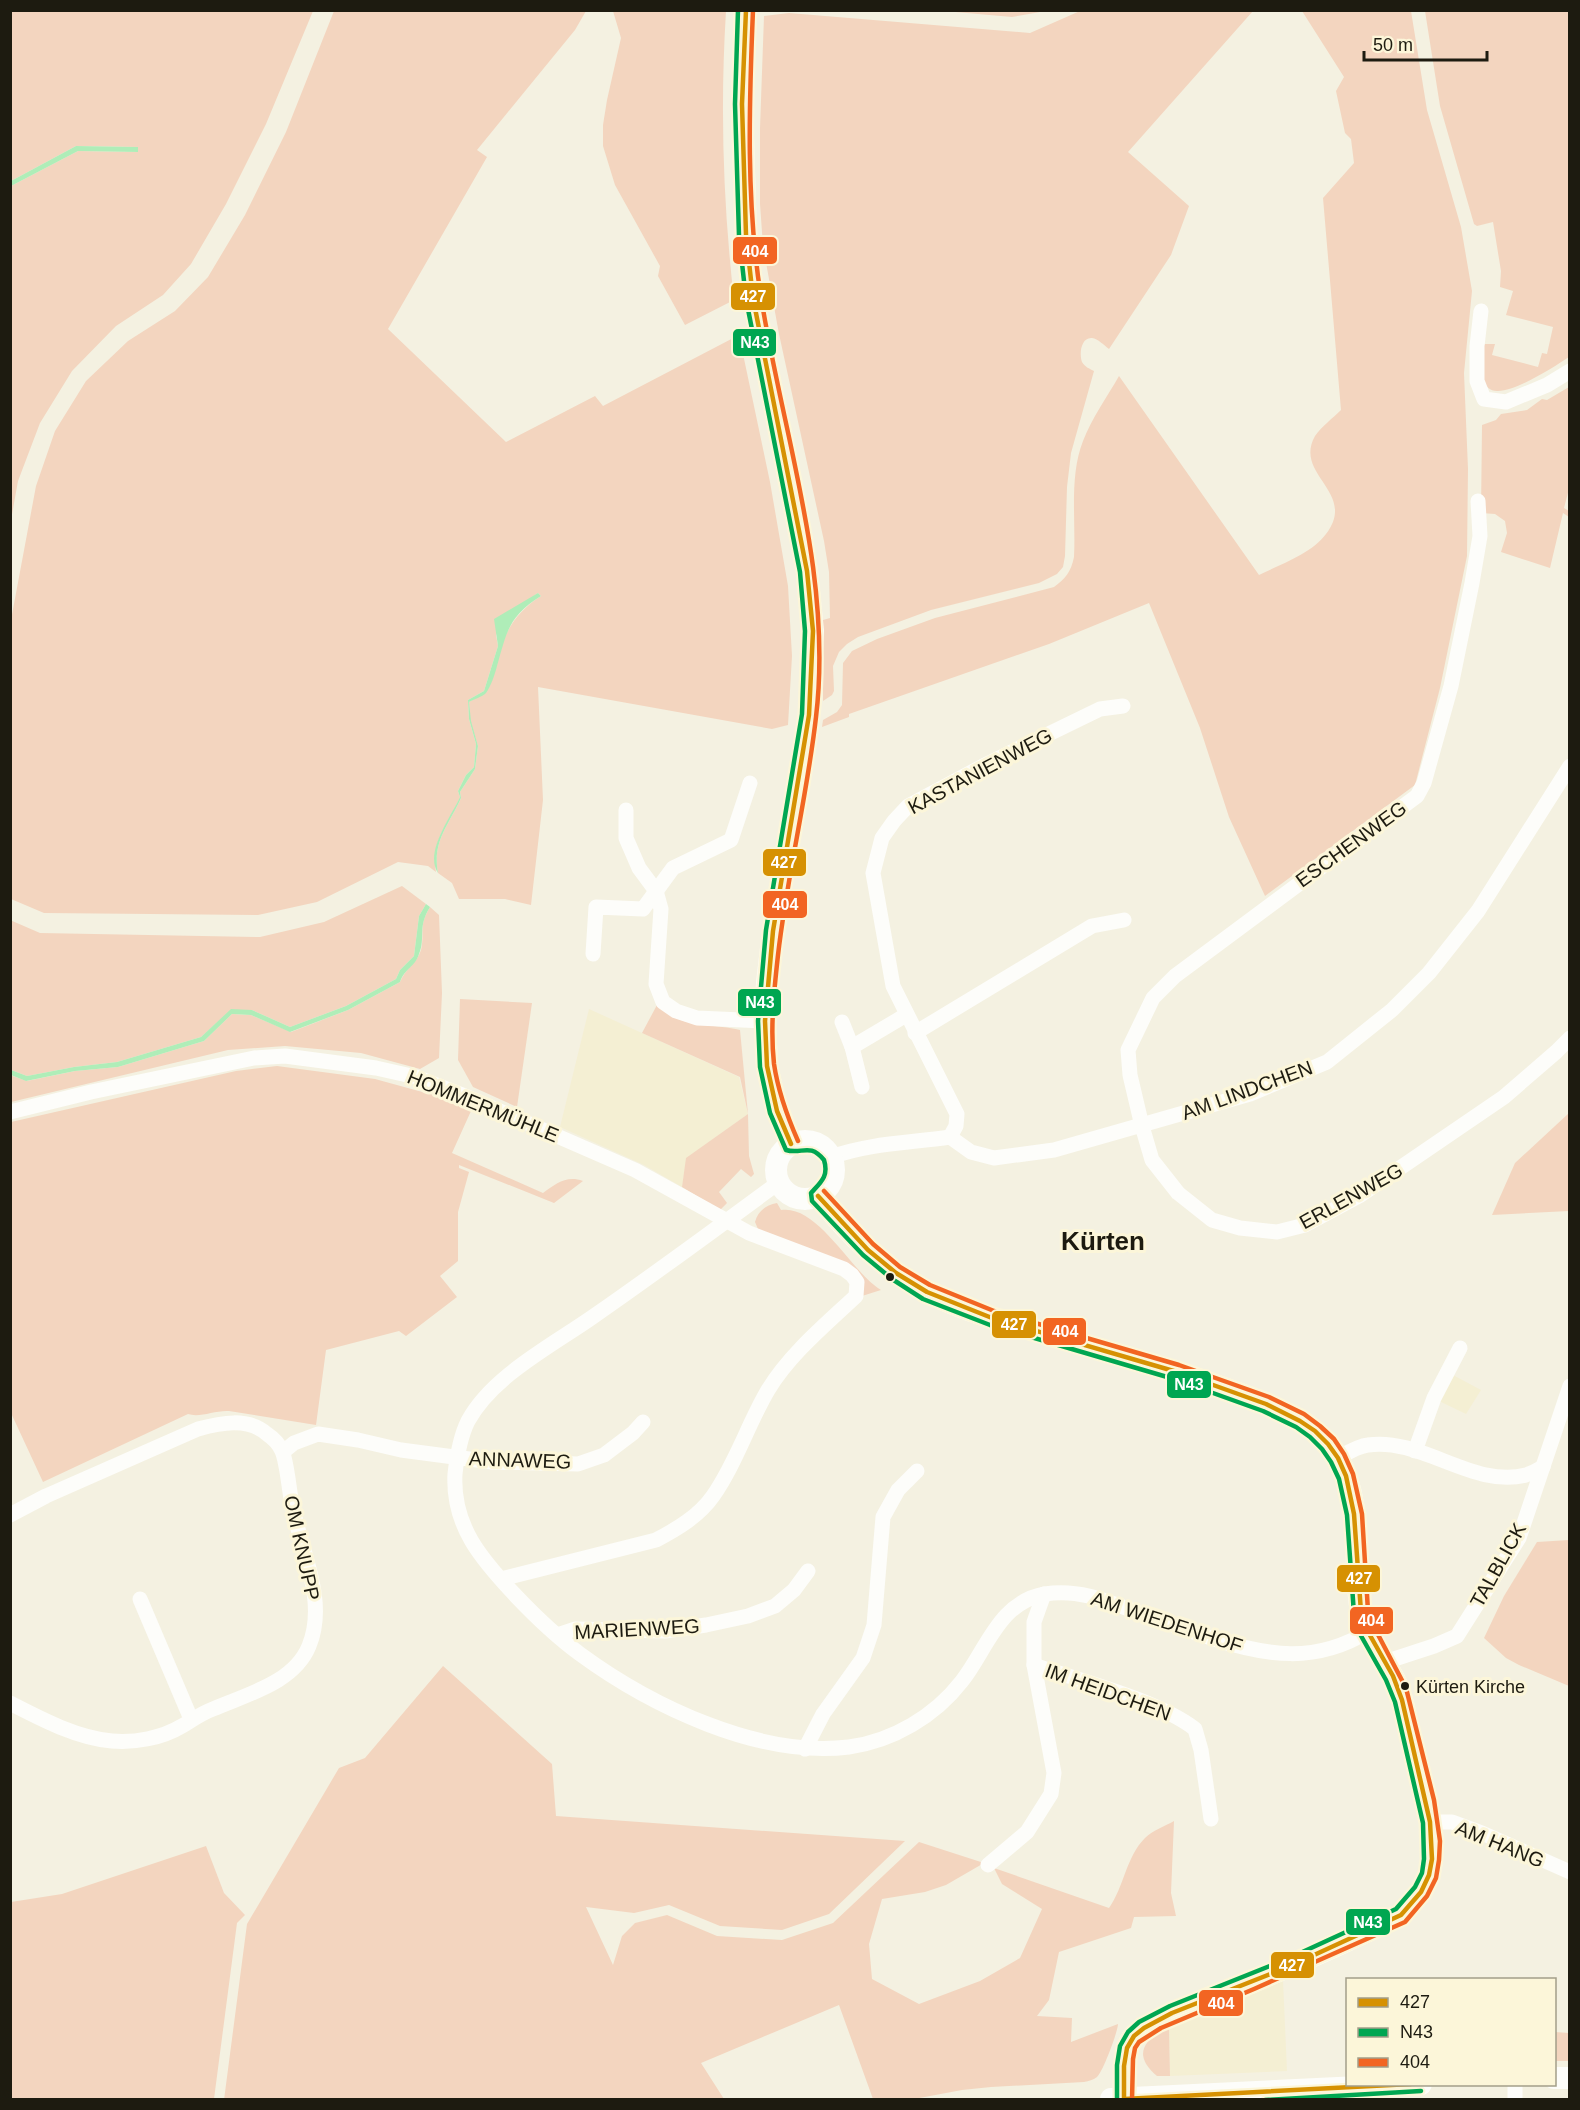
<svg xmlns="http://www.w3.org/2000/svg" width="1580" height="2110" viewBox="0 0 1580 2110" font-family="Arial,sans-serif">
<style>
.built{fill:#f4efd3}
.green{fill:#f3d5bf}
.water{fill:#afedb8}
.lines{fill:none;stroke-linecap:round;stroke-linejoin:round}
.minor{stroke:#fdfdfa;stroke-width:15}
.secondary{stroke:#fdfdfa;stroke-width:22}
.bus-1-casing{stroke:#fcf6d9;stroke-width:9}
.bus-2-casing{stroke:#fcf6d9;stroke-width:9}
.bus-3-casing{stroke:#fcf6d9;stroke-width:9}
.bus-1{stroke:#d69102;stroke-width:4.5}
.bus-2{stroke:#00a651;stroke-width:4.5}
.bus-3{stroke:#f26522;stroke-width:4.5}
.bus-dot{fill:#1d1b10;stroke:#fcf6d9;stroke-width:2}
.labels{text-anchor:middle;stroke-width:6;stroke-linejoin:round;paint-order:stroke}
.bus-label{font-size:18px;fill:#1d1b10;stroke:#fcf6d9;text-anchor:start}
.street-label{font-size:20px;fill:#1d1b10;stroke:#fcf6d9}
.district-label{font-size:26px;font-weight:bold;fill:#1d1b10;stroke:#fcf6d9}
.line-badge{stroke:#fcf6d9;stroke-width:2}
.badge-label{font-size:16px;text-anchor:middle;font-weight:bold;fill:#fff}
</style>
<rect width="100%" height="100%" fill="#f4f1e1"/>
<g class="built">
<polygon points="589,1009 739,1077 748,1114 687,1158 682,1187 644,1165 560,1127"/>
<polygon points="1451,1374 1481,1390 1466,1414 1439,1401"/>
<polygon points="1283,1980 1287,2071 1170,2076 1169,2027"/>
</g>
<g class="green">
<polygon points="10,11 313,11 266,124 226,204 191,264 163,295 116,326 72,371 40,423 18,481 11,520 11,186 78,151 137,152 138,147 76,146 11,181"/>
<path d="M334,11H586L575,30L477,150L487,157L388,329L506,442L595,396L603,406L739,335L770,482L788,586L792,656L788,725L772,729L538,687L543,800L531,905L505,899H459L452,883L438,873C432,841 449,825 461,798L460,792L475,769L478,746L470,721L469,702L485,693C499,653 503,620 541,596L538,593L528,600L496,635L498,646L484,691L468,700L469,719L476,744L474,767L466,775L458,791L460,797C449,823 430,841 436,872L428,866L398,862L317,902L258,915L44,913L11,899V620L36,486L55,431L86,381L128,341L175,311L208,277L245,215L286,132Z"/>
<path d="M613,11H726C720,108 723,203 734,300L685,325L658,276L660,266L615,185L603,146V125L607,100L621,38Z"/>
<polygon points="944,11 1046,11 1012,17"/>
<path d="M1080,11H1253L1128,152L1189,206L1171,255L1109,349C1104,345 1098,339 1092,338C1081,337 1079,354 1082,362C1085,367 1090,369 1094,371L1071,453L1067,487L1065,556L1063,567L1057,574L1039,583L931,610L858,637L847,644L839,652L833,666L834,691L832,695L823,701V620L830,618L829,572L824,541L779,334L763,246L760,204V128L764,16L789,13L1030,33Z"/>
<path d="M1302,11H1411L1427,110L1461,227L1472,291L1464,373L1468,469L1467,556L1440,688L1415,785L1265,896L1229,817L1200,728L1149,603L1049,644L849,714V717L822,727L823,720L837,712L842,705L843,663L852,651L877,639L935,618L1054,587C1065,579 1071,572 1074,557C1076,519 1069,477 1083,441C1092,418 1107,397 1119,376L1259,575C1281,564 1311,554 1326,534C1358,492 1293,475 1315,436C1321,427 1333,418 1341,410L1323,198L1354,163L1351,139L1345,133L1336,91L1344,77Z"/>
<path d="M1425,11H1569V357C1554,367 1515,392 1497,391C1490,391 1486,386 1482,381V347L1485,344H1495L1492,355L1538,367L1542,353L1547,354L1553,327L1506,315L1513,291L1500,287L1501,271L1493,222L1477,226L1474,224L1440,106Z"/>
<polygon points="1569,387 1570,485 1564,508 1569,511 1569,517 1563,513 1550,568 1501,552 1507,533 1505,521 1495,514 1481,513 1482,425 1496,420 1501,414 1527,410 1542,399 1547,400"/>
<polygon points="402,886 426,904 419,916 414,956 400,970 396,979 346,1006 290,1027 252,1010 231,1010 201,1037 117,1062 74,1067 27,1076 11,1070 10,920 40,933 260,937 324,922"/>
<path d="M430,907L439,915L442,993L439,1058L420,1069L361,1053L285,1046L228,1050L11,1102L10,1075L27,1081L75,1071L118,1067L204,1041L232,1014L251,1015L291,1032L348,1010L400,982C405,969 417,963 421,950C425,932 418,927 430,907Z"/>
<polygon points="460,999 532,1003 517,1107 473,1087 458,1060"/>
<path d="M657,1005C681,1029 711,1023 740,1030L748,1114L749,1156L754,1174L751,1177L741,1169L719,1192L727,1203L720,1210L682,1187L686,1158L748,1114L740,1077L642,1033Z"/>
<path d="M277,1066L375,1079L437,1096L471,1111L452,1153L543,1193C556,1184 566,1175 583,1181L554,1203L459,1165V1168L469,1172L458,1212V1261L440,1276L457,1297L406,1336L399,1331L326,1350L316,1425L229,1411C215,1410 200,1418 188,1414L43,1482L11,1413V1122L236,1071Z"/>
<polygon points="1569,1113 1569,1211 1492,1215 1515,1163"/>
<path d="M777,1203L781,1210C818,1204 852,1273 881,1290L862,1296L863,1283L758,1229L755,1222C758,1211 766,1205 777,1203Z"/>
<polygon points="1569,1540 1570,1540 1569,1686 1519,1665 1506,1658 1484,1638 1504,1596 1537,1542"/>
<path d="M443,1666L552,1764L556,1816L905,1841L829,1914L782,1930L720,1926L669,1905L634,1913L586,1907L613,1965L622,1936L635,1923L667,1915L717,1936L782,1940L833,1923L919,1842L984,1863L946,1885L925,1892L882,1899L869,1944L872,1979L919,2004L980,1981L1020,1958L1042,1909L1002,1884L994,1868L1109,1908C1124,1887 1126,1857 1145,1838C1152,1831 1165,1826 1174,1821L1171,1893L1176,1916L1134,1917L1131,1928L1059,1952L1049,2000L1037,2016L1072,2018L1071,2042L1118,2024C1118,2031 1103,2072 1097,2077C1093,2080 1089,2081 1084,2082L991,2087L962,2090L914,2099H873L839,2005L701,2063L724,2099L224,2100L247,1924L339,1768L365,1758Z"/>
<polygon points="206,1846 224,1893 245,1915 237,1923 214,2099 11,2099 11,1902 62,1894"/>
<path d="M1169,2027L1170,2076H1157C1131,2054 1145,2039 1169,2027Z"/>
<polygon points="1555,2032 1569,2033 1569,2061 1555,2061"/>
</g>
<g class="water">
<polygon points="76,146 138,147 138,152 78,151 11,186 11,181"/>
<path d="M538,593L541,596C509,616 507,631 497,666C495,674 491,686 486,693C482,697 474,699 469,702L471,721L478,746L475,769L460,792L461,798C449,825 432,841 438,873C424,852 451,817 460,797L458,791L466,775L474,767L476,744L469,719L468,700L484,691L498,646L494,619Z"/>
<path d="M426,904L430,907C417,928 426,937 419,954C415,967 405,968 400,982L348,1010L290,1032L251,1015L232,1014L204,1041L118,1067L75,1071L26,1081L11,1075V1070L27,1076L74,1067L117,1062L201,1037L231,1009L252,1010L290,1027L346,1006L396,979L400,970L414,956L419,916Z"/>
</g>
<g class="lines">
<g class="minor">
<polyline points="1481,311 1477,346 1477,381 1484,399 1506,402 1547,385 1570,371"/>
<polyline points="1478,501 1480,536 1472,583 1451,686 1424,783 1417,796 1175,976 1153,998 1128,1050 1130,1075 1142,1126 1152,1160 1178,1193 1212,1220 1240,1228 1277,1232 1305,1225 1359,1196 1504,1097 1556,1052 1570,1038"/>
<polyline points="626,810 626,838 639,868 656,891 661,909 656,984 663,1002 676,1011 697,1018 765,1021"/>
<polyline points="593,954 596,907 643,909 673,868 731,840 750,783"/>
<polyline points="842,1022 852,1047 862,1087"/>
<polyline points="915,1033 1092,926 1124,920"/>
<polyline points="852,1047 906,1015"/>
<path d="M10,1112L91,1092L254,1058L285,1056L376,1068L416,1077L470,1098L635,1170L749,1233L844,1269L852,1275L857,1282L856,1296C825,1325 790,1354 768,1390C748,1424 736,1463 713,1496C699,1516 677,1529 656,1540L501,1579"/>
<polyline points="950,1137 956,1126 957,1114 893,986 873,873 882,838 894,821 908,806 983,766 1100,709 1123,706"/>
<path d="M831,1157C870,1143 910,1143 950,1137L971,1152L994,1158L1054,1150L1250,1094L1327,1062L1392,1010L1429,973L1478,911L1570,766"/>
<path d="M778,1183C717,1228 656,1273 594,1316C553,1345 492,1376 468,1421C460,1437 457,1456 455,1474C452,1526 482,1560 516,1596C536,1617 557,1637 580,1654C651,1706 759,1758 849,1747C893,1741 935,1716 962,1681C987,1649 999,1602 1045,1594C1080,1588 1112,1603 1144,1615C1166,1623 1188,1630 1211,1638C1267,1656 1316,1664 1369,1631"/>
<polyline points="1415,1451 1434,1398 1460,1348"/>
<polyline points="283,1452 294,1443 318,1434 358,1440 401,1450 492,1462 578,1464 604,1455 633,1433 643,1422"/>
<path d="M1338,1458C1347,1453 1358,1446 1368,1445C1421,1437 1474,1489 1526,1475C1532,1473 1538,1470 1543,1467"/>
<path d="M10,1515L46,1496L198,1429C220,1423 248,1417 267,1434C273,1438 279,1444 282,1451C287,1462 289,1490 292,1504C300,1549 328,1600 309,1646C294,1683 247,1694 213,1709C202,1713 192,1720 182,1726C162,1738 135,1743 112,1741C77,1738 41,1719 10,1703"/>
<polyline points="140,1599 191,1719"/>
<polyline points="557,1635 575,1629 665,1631 706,1625 748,1616 775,1606 794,1590 808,1571"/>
<polyline points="1385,1662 1434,1646 1457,1636 1519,1538 1570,1386"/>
<path d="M1034,1665C1081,1681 1157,1700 1195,1729L1201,1750L1211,1819"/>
<polyline points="805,1749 823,1714 863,1658 874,1625 883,1517 898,1490 917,1471"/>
<polyline points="1430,1822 1452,1822 1482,1833 1570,1872"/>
<polyline points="988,1865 1027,1832 1051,1794 1054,1773 1034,1665 1034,1622 1044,1594"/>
<polyline points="1515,2084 1515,2100"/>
</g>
<g class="secondary">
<polyline points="746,10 742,104 746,235 753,298 807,571 813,631 809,715 773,931 767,983 765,1021 767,1066 777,1111 791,1144"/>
<circle cx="805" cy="1170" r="29"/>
<path d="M818,1196C849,1234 883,1269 927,1292C968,1313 1015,1325 1060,1338C1112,1353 1164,1367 1215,1385C1257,1400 1315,1417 1338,1458C1364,1505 1352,1562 1361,1612C1365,1636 1387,1662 1397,1685C1403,1698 1405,1713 1408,1726C1417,1766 1441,1837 1429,1875C1424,1891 1412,1903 1401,1915C1352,1939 1301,1962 1250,1983C1220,1995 1156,2015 1134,2036C1122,2047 1124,2083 1124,2099"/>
<polyline points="1554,2078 1570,2078"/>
<polyline points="1111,2099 1421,2084"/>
</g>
<defs>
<g id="bus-1">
<polyline points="746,10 742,104 746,235 753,298 807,571 813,631 809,715 773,931 765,1021 767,1066 777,1111 791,1144"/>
<polyline points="818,1196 868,1250 896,1273 927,1292 992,1318 1177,1372 1266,1404 1300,1421 1315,1431 1328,1444 1338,1458 1346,1476 1354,1514 1361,1612 1367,1630 1393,1676 1402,1700 1430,1822 1432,1859 1429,1875 1421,1892 1401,1915 1288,1967 1172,2013 1144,2028 1134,2036 1127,2048 1124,2066 1124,2099"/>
<polyline points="1124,2099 1411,2084"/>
</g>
<g id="bus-2">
<path d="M738,10L735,104L739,236L746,299L800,572L805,631L802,714L766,930L758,1021L760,1067L770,1113L786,1150C802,1155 809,1142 824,1160C829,1176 821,1182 811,1193L812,1201L863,1255L892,1279L923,1299L990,1325L1174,1379L1263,1411L1296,1427L1310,1437L1322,1449L1331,1462L1339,1479L1347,1515L1354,1614L1360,1634L1386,1680L1395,1702L1423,1823L1424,1859L1422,1873L1415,1887L1396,1909L1285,1960L1170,2006L1139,2022L1128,2032L1120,2046L1117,2065V2099"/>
<polyline points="1265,2100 1421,2091"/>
</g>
<g id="bus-3">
<path d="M753,10C749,105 746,204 761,297C783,436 833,575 816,717C807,797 787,876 778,955C774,991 770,1028 774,1064C778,1091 787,1116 798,1141"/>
<polyline points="824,1191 873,1244 900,1267 930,1285 994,1311 1179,1365 1269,1397 1304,1414 1320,1426 1334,1439 1344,1454 1353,1474 1362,1514 1368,1611 1374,1627 1406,1688 1434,1800 1440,1841 1439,1860 1436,1878 1427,1896 1405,1922 1254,1989 1161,2028 1139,2042 1135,2048 1133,2059 1132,2100"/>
</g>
</defs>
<use href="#bus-1" class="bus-1-casing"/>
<use href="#bus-2" class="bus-2-casing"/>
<use href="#bus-3" class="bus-3-casing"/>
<use href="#bus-1" class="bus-1"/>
<use href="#bus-2" class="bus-2"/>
<use href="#bus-3" class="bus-3"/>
</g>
<g class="bus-dot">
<circle cx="890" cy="1277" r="5"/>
<circle cx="1405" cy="1686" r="5"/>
</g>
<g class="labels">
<g class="bus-label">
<text x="1416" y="1693">Kürten Kirche</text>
</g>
<g class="street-label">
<text transform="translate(980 771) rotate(-28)" y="7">KASTANIENWEG</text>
<text transform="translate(1351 844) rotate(-36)" y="7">ESCHENWEG</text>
<text transform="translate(1247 1090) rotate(-20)" y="7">AM LINDCHEN</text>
<text transform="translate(483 1106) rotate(22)" y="7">HOMMERMÜHLE</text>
<text transform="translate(1351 1196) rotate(-29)" y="7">ERLENWEG</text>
<text transform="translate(520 1460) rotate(2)" y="7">ANNAWEG</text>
<text transform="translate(302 1548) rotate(78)" y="7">OM KNUPP</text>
<text transform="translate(1498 1565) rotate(-61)" y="7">TALBLICK</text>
<text transform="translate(1167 1622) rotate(18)" y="7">AM WIEDENHOF</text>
<text transform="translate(637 1629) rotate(-3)" y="7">MARIENWEG</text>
<text transform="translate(1108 1692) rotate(20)" y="7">IM HEIDCHEN</text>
<text transform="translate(1500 1844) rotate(22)" y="7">AM HANG</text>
</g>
<g class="district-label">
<text x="1103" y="1250">Kürten</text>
</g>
</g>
<g class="line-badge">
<rect x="732" y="236" width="46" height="29" rx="6" fill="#f26522"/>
<rect x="730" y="282" width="46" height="29" rx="6" fill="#d69102"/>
<rect x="732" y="328" width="45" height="29" rx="6" fill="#00a651"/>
<rect x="762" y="848" width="45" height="29" rx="6" fill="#d69102"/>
<rect x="762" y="890" width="46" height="29" rx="6" fill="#f26522"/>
<rect x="737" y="988" width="45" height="29" rx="6" fill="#00a651"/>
<rect x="991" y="1310" width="46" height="29" rx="6" fill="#d69102"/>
<rect x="1042" y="1317" width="45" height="29" rx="6" fill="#f26522"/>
<rect x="1166" y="1370" width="46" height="29" rx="6" fill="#00a651"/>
<rect x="1336" y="1564" width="45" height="29" rx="6" fill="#d69102"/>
<rect x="1349" y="1606" width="45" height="29" rx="6" fill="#f26522"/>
<rect x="1345" y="1908" width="46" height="28" rx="6" fill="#00a651"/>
<rect x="1270" y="1951" width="45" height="28" rx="6" fill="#d69102"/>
<rect x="1198" y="1989" width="46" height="28" rx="6" fill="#f26522"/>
</g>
<g class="badge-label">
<text x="755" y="257">404</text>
<text x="753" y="302">427</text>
<text x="755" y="348">N43</text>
<text x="784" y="868">427</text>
<text x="785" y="910">404</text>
<text x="760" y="1008">N43</text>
<text x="1014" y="1330">427</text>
<text x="1065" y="1337">404</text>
<text x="1189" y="1390">N43</text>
<text x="1359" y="1584">427</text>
<text x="1371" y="1626">404</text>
<text x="1368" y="1928">N43</text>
<text x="1292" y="1971">427</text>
<text x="1221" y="2009">404</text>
</g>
<rect width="1580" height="2110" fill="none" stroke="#1d1b10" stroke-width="24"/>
<rect x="1346" y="1978" width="210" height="108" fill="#fcf6d9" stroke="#a39e89" stroke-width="1.5"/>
<rect x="1358" y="1998" width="30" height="9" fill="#d69102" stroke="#a39e89" stroke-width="1.5"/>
<text x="1400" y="2008" font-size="18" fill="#1d1b10">427</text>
<rect x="1358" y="2028" width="30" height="9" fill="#00a651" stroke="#a39e89" stroke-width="1.5"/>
<text x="1400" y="2038" font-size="18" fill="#1d1b10">N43</text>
<rect x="1358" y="2058" width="30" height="9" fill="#f26522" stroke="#a39e89" stroke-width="1.5"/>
<text x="1400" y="2068" font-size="18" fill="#1d1b10">404</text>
<path d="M1364 51v9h123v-9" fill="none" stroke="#1d1b10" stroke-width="3"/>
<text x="1373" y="51" font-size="18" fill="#1d1b10" stroke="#fcf6d9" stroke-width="4.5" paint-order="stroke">50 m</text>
</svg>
